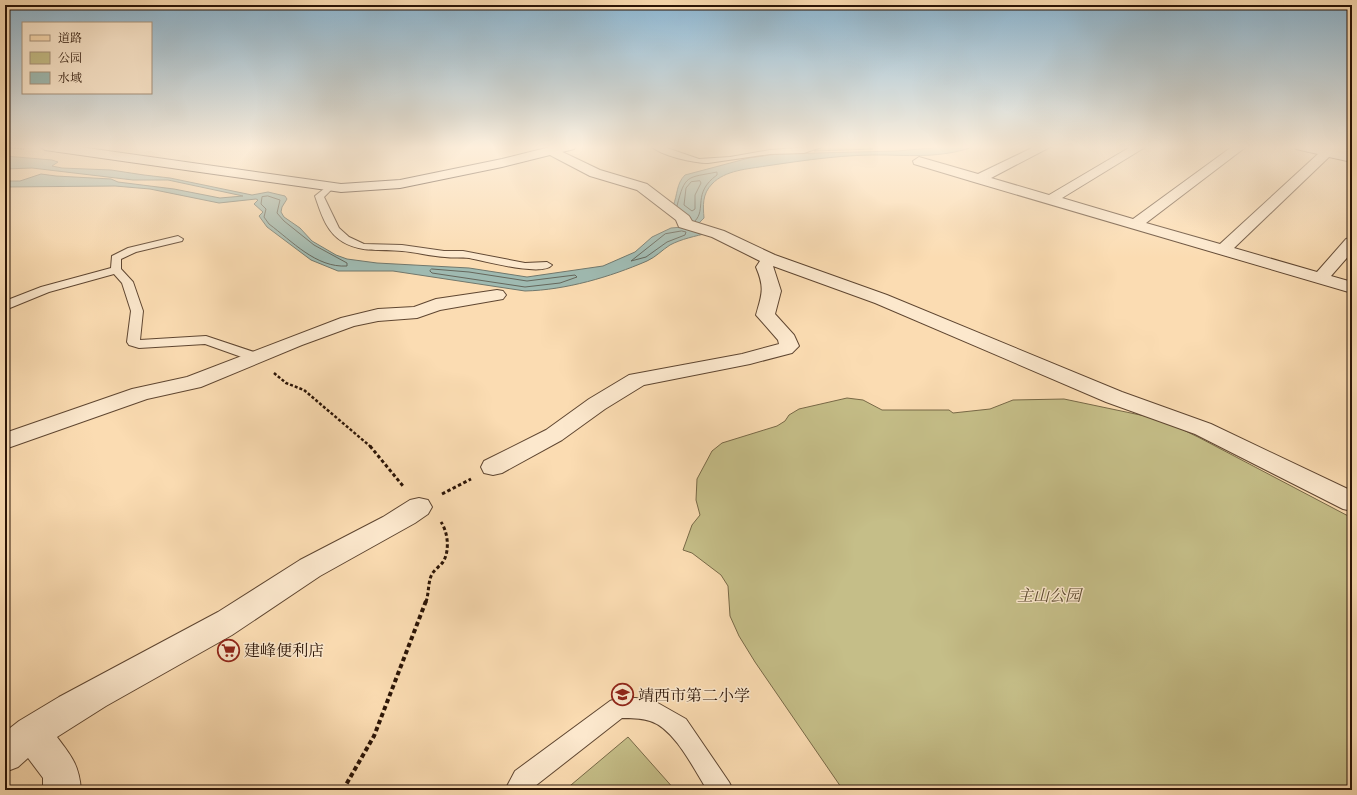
<svg xmlns="http://www.w3.org/2000/svg" width="1357" height="795" viewBox="0 0 1357 795" font-family="'IM FELL Double Pica','Noto Serif SC',serif">
<style>
.green{fill:#c5be88;stroke:#786947}
.water{fill:#9fbab1;stroke:#71786d}
.lines{fill:none;stroke-linecap:round;stroke-linejoin:round}
.shore{stroke:#65675c;stroke-width:1}
.lane-casing{stroke:#5f4631;stroke-width:2}
.street-casing{stroke:#5f4631;stroke-width:2}
.secondary-casing{stroke:#2b1406;stroke-width:2}
.primary-casing{stroke:#2b1406;stroke-width:2}
.path-far3{stroke:#2b1406;stroke-width:1.5;stroke-dasharray:2 1;stroke-linecap:butt}
.path-far2{stroke:#2b1406;stroke-width:2.5;stroke-dasharray:3 2;stroke-linecap:butt}
.path-far1{stroke:#2b1406;stroke-width:3;stroke-dasharray:3.5 2.5;stroke-linecap:butt}
.path{stroke:#2b1406;stroke-width:4;stroke-dasharray:4.5 3;stroke-linecap:butt}
.lane{fill:#fce8cd;fill-rule:evenodd}
.street{fill:#fce8cd;fill-rule:evenodd}
.secondary{fill:#fce8cd;fill-rule:evenodd}
.primary{fill:#fbdcb2;fill-rule:evenodd}
.labels{text-anchor:middle;stroke-width:3;stroke-linejoin:round;paint-order:stroke}
.near-park-label{font-size:16px;font-style:italic;fill:#59472d;stroke:#fce8cd}
.near-poi-label{font-size:16px;fill:#2b1406;stroke:#fce8cd;text-anchor:start}
</style>
<rect width="100%" height="100%" fill="#fbdcb2"/>
<filter id="stains"><feTurbulence type="fractalNoise" baseFrequency=".005" numOctaves="4"/><feColorMatrix values="0 0 0 0 .2 0 0 0 0 .09 0 0 0 0 .02 0 0 0 .5 -.17"/></filter>
<radialGradient id="worn" r=".72"><stop offset=".6" stop-color="#630" stop-opacity="0"/><stop offset="1" stop-color="#630" stop-opacity=".3"/></radialGradient>
<g class="green">
<polygon points="824,146 865,146 873,149 814,151"/>
<polygon points="847,398 863,400 882,410 949,410 953,413 990,409 1013,400 1064,399 1145,416 1173,425 1198,437 1352,518 1352,790 843,790 755,662 739,636 730,616 728,586 721,575 692,553 683,550 692,525 700,515 696,500 697,479 712,451 722,443 777,426 785,421 789,415 799,409"/>
<polygon points="628,737 675,790 565,790"/>
</g>
<g class="water">
<path d="M954,146H975C947,157 917,156 887,155C847,154 806,160 766,166C748,169 725,170 712,184C702,194 703,206 704,218L696,226L673,206C678,194 676,184 685,175L749,158L777,154L897,151Z"/>
<path d="M5,156L52,160L58,162L52,166L62,168L111,170L144,175L170,178L252,195L268,192L285,196L287,199L282,207L281,212L284,217L300,228L312,241L336,255L347,259L377,263L469,268L527,277L603,266L635,252L652,237L671,228L683,227L708,233C696,236 681,239 670,245C662,250 656,257 647,261C610,277 566,290 525,291L393,271H338L311,260L267,227L259,216L263,212L254,204L258,200L256,199L219,203L150,189L115,186L5,187V181H20L41,174L56,176L111,179L118,182L174,189L220,198L243,196L168,180H133L32,168L5,169Z"/>
</g>
<g class="lines">
<g class="shore">
<polygon points="700,181 701,183 695,195 695,209 692,211 684,205 686,188 691,182"/>
<path d="M268,196L280,200L277,213L284,221L314,245L347,263V266C316,268 292,241 269,224L264,217L266,209L261,204L262,197Z"/>
<path d="M677,206C685,174 687,178 717,172V175C692,193 707,209 695,221"/>
<polygon points="682,231 686,232 685,235 667,242 646,257 631,261 665,234"/>
<polygon points="432,269 469,272 527,281 575,275 577,277 560,283 525,287 432,273 430,271"/>
</g>
<defs>
<g id="lane">
<path d="M651,146H661L699,159L730,157L770,150L824,146L804,153L770,154L708,163C694,163 661,156 651,146Z"/>
<path d="M330,184L334,187L324,197L339,228L349,237L364,244L402,245L444,251H463L525,263L547,262L552,265C543,277 484,261 469,258C461,257 453,258 445,257C430,256 416,252 402,251C381,249 362,253 343,242C326,232 321,213 315,196Z"/>
<polygon points="178,236 183,239 182,241 136,252 121,259 121,269 133,282 143,311 140,340 206,336 260,354 261,357 260,360 250,360 205,344 139,348 129,345 127,342 131,311 122,283 114,274 49,292 5,310 5,301 41,287 111,268 112,256 128,248"/>
<path d="M618,698H636L656,702L686,719L729,782L733,790H707C694,769 674,728 650,721C641,718 631,718 622,718L530,790H505L515,771L610,701Z"/>
</g>
<g id="street">
<polygon points="1036,146 1052,146 991,178 1049,195 1132,146 1147,146 1062,198 1133,219 1233,146 1247,146 1146,223 1220,244 1318,154 1296,149 1294,146 1317,146 1352,154 1352,162 1329,157 1234,248 1317,272 1346,239 1352,237 1352,252 1331,276 1352,282 1352,293 974,182 914,164 913,161 919,157 978,174"/>
<path d="M552,147L600,170L647,184L689,216L692,221L724,231L775,255L887,295L1122,392L1211,424L1352,491V511L1343,509L1195,434L1106,402L875,303L773,266L781,291L775,314L794,335L799,346L792,353L750,364L644,385L605,409L562,440L502,473L493,475L484,473L481,467L484,461L546,430L589,399L629,375L742,354L779,344L778,340L756,315C762,294 765,288 756,267L760,261L712,237L679,227L676,220L637,190L590,176L548,154L546,151Z"/>
<polygon points="497,290 503,291 506,295 503,299 440,310 417,318 378,321 354,326 302,345 201,387 147,399 5,449 5,433 132,389 187,377 341,318 378,309 414,307 436,299"/>
<path d="M419,498L428,500L432,507L428,514L415,523L320,576L232,635L106,706L57,737C72,757 79,765 81,790H43V778L28,758L18,767L5,772V732L19,721L59,697L218,612L300,560L383,517L410,500Z"/>
</g>
<polygon id="secondary" points="39,146 73,146 341,184 400,180 502,159 554,146 576,146 574,149 502,167 400,188 341,192 45,150"/>
<polygon id="primary" points="1320,146 1343,146 1352,148 1352,156 1322,149"/>
</defs>
<use href="#lane" class="lane-casing"/>
<use href="#street" class="street-casing"/>
<use href="#secondary" class="secondary-casing"/>
<use href="#primary" class="primary-casing"/>
<polyline class="path-far3" points="5,147 24,149"/>
<polyline class="path-far2" points="274,373 286,383 304,390 371,447"/>
<g class="path-far1">
<polyline points="370,446 403,486"/>
<polyline points="442,494 471,479"/>
<path d="M426,602C429,593 428,581 432,574C435,569 440,566 443,562C450,551 448,532 441,522"/>
</g>
<polyline class="path" points="343,790 374,736 426,601"/>
<use href="#lane" class="lane"/>
<use href="#street" class="street"/>
<use href="#secondary" class="secondary"/>
<use href="#primary" class="primary"/>
</g>
<linearGradient id="sky" x2="0" y2="1"><stop stop-color="#8bb6d2"/><stop offset="0.57" stop-color="#fdefdc"/><stop offset="1" stop-color="#fdefdc" stop-opacity="0"/></linearGradient>
<rect width="1357" height="258" fill="url(#sky)"/>
<defs>
<symbol id="supermarket-ring" viewBox="-11 -11 22 22"><circle r="9.5" fill="#fce8cd" stroke="#8f2418" stroke-width="1.5"/><path d="M-6-5.5h2.5l.6 2H6L4.5 2H-2.5L-4.4-4H-6ZM-1.5 3.2a1.3 1.3 0 1 0 .1 0ZM3 3.2a1.3 1.3 0 1 0 .1 0Z" fill="#8f2418"/></symbol>
<symbol id="school-ring" viewBox="-11 -11 22 22"><circle r="9.5" fill="#fce8cd" stroke="#8f2418" stroke-width="1.5"/><path d="M0-5L7-2L0 1L-7-2ZM-4 1L0 2.5L4 1V4Q0 6-4 4Z" fill="#8f2418"/></symbol>
</defs>
<g fill-rule="evenodd">
<use href="#supermarket-ring" x="216" y="638" width="25" height="25"/>
<use href="#school-ring" x="610" y="682" width="25" height="25"/>
</g>
<g class="labels">
<g class="near-park-label">
<text x="1049" y="601">主山公园</text>
</g>
<g class="near-poi-label">
<text x="244" y="656">建峰便利店</text>
<text x="638" y="701">靖西市第二小学</text>
</g>
</g>
<rect width="1357" height="795" fill="none" stroke="#fbdcb2" stroke-width="20"/>
<rect x="6" y="6" width="1345" height="783" fill="none" stroke="#2b1406" stroke-width="2"/>
<rect x="10" y="10" width="1337" height="775" fill="none" stroke="#2b1406"/>
<rect x="22" y="22" width="130" height="72" fill="#fce8cd" stroke="#a8937d"/>
<rect x="30" y="35" width="20" height="6" fill="#fbdcb2" stroke="#a8937d"/>
<text x="58" y="42" font-size="12" fill="#2b1406">道路</text>
<rect x="30" y="52" width="20" height="12" fill="#c5be88" stroke="#a8937d"/>
<text x="58" y="62" font-size="12" fill="#2b1406">公园</text>
<rect x="30" y="72" width="20" height="12" fill="#9fbab1" stroke="#a8937d"/>
<text x="58" y="82" font-size="12" fill="#2b1406">水域</text>
<rect width="100%" height="100%" filter="url(#stains)"/>
<rect width="100%" height="100%" fill="url(#worn)"/>
</svg>
